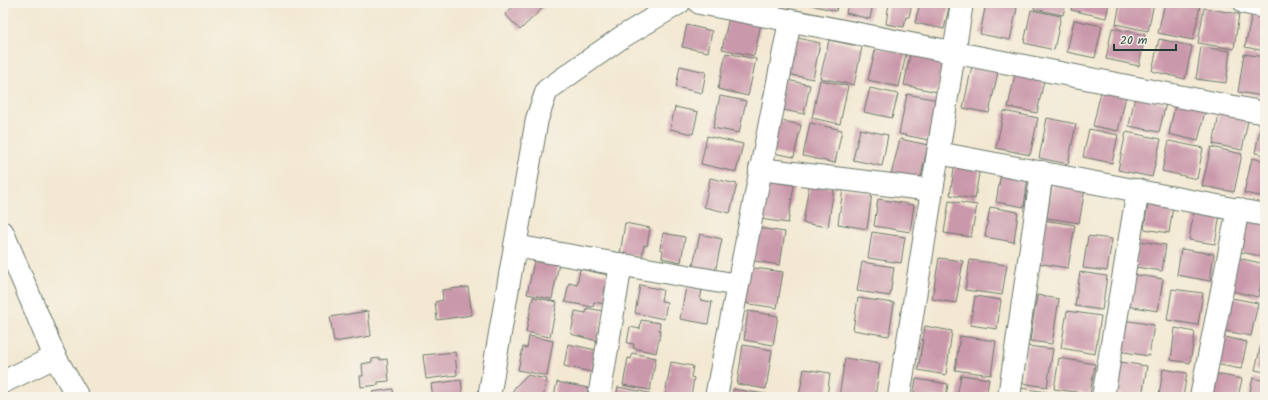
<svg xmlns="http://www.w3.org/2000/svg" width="1268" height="400" viewBox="0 0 1268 400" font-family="Kalam,sans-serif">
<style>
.building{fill:#ca98ab}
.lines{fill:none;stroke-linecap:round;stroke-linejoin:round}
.minor-casing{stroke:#69796b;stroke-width:24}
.minor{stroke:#fff;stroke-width:22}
</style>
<rect width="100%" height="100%" fill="#f7f3e8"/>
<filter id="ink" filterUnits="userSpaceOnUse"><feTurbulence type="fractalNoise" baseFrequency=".025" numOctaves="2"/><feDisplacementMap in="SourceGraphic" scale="8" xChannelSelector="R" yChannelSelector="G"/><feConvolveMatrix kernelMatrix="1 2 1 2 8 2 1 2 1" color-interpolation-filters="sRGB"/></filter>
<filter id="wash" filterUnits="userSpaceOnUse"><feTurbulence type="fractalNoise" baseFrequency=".012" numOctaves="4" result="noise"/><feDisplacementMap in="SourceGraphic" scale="16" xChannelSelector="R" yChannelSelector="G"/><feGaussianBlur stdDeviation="0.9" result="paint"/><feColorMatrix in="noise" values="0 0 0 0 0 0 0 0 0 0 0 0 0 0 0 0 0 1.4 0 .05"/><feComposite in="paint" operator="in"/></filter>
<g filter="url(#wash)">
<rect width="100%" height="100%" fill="#f3e8d2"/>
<g id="blocks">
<g class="building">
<polygon points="512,3 548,3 520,30 505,14 515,5"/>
<polygon points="811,3 838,3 836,11 811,5"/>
<polygon points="848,3 873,3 870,19 846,13"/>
<polygon points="889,3 912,3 909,17 906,17 904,27 886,24"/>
<polygon points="920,3 950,3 944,29 915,23"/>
<polygon points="986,3 1017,8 1010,40 980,34"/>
<polygon points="1035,3 1066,3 1063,15 1034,9"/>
<polygon points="1073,3 1109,3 1106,18 1071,10"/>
<polygon points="1120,3 1154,3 1148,31 1116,24"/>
<polygon points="1165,3 1184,3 1200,6 1193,40 1158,33"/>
<polygon points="1204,8 1239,14 1234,49 1198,43"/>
<polygon points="1031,10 1061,16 1054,50 1024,43"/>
<polygon points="730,12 762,19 754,56 722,49"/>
<polygon points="1252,14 1265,17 1265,51 1245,47"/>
<polygon points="1074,20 1102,26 1095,58 1067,52"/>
<polygon points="687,25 712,31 708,52 682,47"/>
<polygon points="1112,28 1145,35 1139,66 1106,59"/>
<polygon points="789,36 820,43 813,79 781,73"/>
<polygon points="1159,39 1192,46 1185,79 1152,71"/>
<polygon points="829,40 862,47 854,85 820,78"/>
<polygon points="876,47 906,54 899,87 868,80"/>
<polygon points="1201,47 1230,51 1226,83 1196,79"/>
<polygon points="911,50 944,57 937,92 904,85"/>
<polygon points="726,53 756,59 748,96 718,89"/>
<polygon points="1244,54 1265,57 1263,96 1238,92"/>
<polygon points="680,66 706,72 702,93 676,87"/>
<polygon points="972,66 998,72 989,113 963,108"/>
<polygon points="1015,74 1044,80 1037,113 1008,107"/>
<polygon points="783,79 810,85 804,114 777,109"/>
<polygon points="820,80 848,86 840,124 812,118"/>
<polygon points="870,88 898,94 892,118 864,112"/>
<polygon points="1101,91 1126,96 1118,131 1093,126"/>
<polygon points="907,94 938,100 929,140 899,134"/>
<polygon points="720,96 746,101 739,133 713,128"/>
<polygon points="1135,96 1166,103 1159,132 1129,126"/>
<polygon points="1176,100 1206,107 1198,141 1169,134"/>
<polygon points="1221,105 1250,111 1242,150 1213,144"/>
<polygon points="675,107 698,112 693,134 670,129"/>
<polygon points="1004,111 1038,118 1030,155 996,148"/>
<polygon points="1047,118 1076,124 1068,164 1039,158"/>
<polygon points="775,119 801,125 794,157 768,152"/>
<polygon points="1262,119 1265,119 1265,155 1255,153"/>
<polygon points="810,123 842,130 835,163 803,156"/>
<polygon points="860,129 888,135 882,166 853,160"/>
<polygon points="1089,129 1118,135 1112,163 1083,157"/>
<polygon points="1126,132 1161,139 1152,177 1118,170"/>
<polygon points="707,136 743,144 736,172 701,164"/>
<polygon points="900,139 928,145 920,181 891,175"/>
<polygon points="1169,141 1203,148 1197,179 1162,171"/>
<polygon points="1211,147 1242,154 1234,192 1202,186"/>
<polygon points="1252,158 1265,161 1265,197 1244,193"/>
<polygon points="955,162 980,166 975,199 950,195"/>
<polygon points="1001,173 1028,177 1024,207 996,202"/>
<polygon points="710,178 737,184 730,213 704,207"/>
<polygon points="766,181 794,185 788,223 760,219"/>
<polygon points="809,184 834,188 828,227 803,223"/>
<polygon points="1052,184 1085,189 1079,223 1047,218"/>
<polygon points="843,189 872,193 867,229 838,224"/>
<polygon points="878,199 914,205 910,232 874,226"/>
<polygon points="949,201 977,205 971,237 944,233"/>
<polygon points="1148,203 1173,206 1169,233 1144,229"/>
<polygon points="990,207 1018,212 1014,242 985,237"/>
<polygon points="1194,210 1220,214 1215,244 1189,240"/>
<polygon points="1244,215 1265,220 1265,257 1236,251"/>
<polygon points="1044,220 1075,225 1068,268 1037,263"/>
<polygon points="625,223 650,228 647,246 644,245 642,257 620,254"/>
<polygon points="759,228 785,232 780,265 754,261"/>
<polygon points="872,232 905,237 901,263 868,258"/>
<polygon points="663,233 685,237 681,262 662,258 663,250 660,249"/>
<polygon points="700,234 722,239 715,272 692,269"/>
<polygon points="1088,236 1112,239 1107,271 1083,268"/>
<polygon points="1139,241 1166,245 1162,271 1135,267"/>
<polygon points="1181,249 1214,254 1210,281 1177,275"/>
<polygon points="939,258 963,261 956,303 932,299"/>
<polygon points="1238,258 1265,264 1258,297 1231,291"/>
<polygon points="544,260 559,263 552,299 527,294 534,261 544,263"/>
<polygon points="970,260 1007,265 1002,295 965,290"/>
<polygon points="862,262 894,267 890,296 857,291"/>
<polygon points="748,267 783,272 777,308 743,303"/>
<polygon points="580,269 608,275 604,293 608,294 605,304 594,302 593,307 565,302 569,283 577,285"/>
<polygon points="1080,272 1107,276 1102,310 1075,306"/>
<polygon points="1132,274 1163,279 1158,311 1127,306"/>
<polygon points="640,285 663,290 661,301 667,302 664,319 635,313"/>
<polygon points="468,287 472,315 437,320 435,302 443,300 442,290"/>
<polygon points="686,287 702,290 700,300 712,302 708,324 680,319"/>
<polygon points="1172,289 1203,293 1198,325 1167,320"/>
<polygon points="1037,295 1059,299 1052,344 1030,341"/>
<polygon points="975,296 1001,300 997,329 970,325"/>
<polygon points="533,297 557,302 550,337 526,332"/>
<polygon points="858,298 894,303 889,336 853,330"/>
<polygon points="1232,298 1258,303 1251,336 1225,331"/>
<polygon points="587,308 603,311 597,341 571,334 575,311 586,313"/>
<polygon points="368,311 371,336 334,342 330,317"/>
<polygon points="748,311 778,316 773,345 744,340"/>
<polygon points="1067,311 1101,316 1095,354 1061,348"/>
<polygon points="641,320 660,323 659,330 661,330 656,353 633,348 634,344 627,343 630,327 640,329"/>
<polygon points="1123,320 1154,325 1149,356 1118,351"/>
<polygon points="925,326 952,331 946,375 918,370"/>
<polygon points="1175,328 1195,332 1190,363 1171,360"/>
<polygon points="1265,330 1265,340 1262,339"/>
<polygon points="529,336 553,341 547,376 518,370 523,347 527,348"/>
<polygon points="960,336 996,341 991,375 955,370"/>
<polygon points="1221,336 1247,342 1241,369 1215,364"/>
<polygon points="568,344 596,350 591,372 564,366"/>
<polygon points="743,345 772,350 766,389 737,384"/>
<polygon points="1261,345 1265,346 1265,372 1255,370"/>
<polygon points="1027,346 1053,349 1047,387 1022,383"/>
<polygon points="455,352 457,375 426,379 423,355"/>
<polygon points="632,353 656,358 650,390 623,385 628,358 631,359"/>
<polygon points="380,358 380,360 387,359 389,381 378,382 378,385 361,387 360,376 363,376 362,364 372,362 372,359"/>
<polygon points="845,358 880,364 875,397 839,397"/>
<polygon points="1059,358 1095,364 1090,394 1054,389"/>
<polygon points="671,362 693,366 691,377 694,378 691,397 665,395"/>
<polygon points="1120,362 1147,366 1142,397 1114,394"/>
<polygon points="804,369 830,373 827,397 799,396"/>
<polygon points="1163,369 1187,373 1183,397 1159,396"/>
<polygon points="1216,374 1242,379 1238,397 1210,397"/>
<polygon points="527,375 547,379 543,397 509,397 515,387"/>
<polygon points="961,375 989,379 986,397 957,397"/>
<polygon points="1253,378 1265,381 1265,397 1249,397"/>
<polygon points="916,379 948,384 946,397 913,397"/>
<polygon points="461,380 463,397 433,397 431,384"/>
<polygon points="557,382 588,388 587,397 554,397"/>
<polygon points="618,387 649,393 649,397 616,397"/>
<polygon points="1020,388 1047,392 1046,397 1019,397"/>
<polygon points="393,389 394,397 373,397 372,392"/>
<polygon points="733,389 771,395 770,397 732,397"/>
<polygon points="1054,393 1077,396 1076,397 1053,397"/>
</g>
</g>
</g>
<g filter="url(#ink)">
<use href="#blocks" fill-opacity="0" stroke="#69796b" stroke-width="1"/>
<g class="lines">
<defs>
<g id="minor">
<polyline points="700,3 1265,113"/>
<polyline points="1245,3 1265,7"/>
<polyline points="938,153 1265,215"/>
<polyline points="760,169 932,190"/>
<polyline points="3,233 55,357 78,397"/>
<polyline points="515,246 738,285"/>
<polyline points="3,382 55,357"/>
<polyline points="489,397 537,119 547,90 622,37 679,3"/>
<polyline points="599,397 621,264"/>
<polyline points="716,397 790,21"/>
<polyline points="899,397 962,3"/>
<polyline points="1009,397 1042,172"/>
<polyline points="1103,397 1138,190"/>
<polyline points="1201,397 1238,209"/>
</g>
</defs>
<use href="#minor" class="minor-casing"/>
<use href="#minor" class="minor"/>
</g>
</g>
<rect width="1268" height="400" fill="none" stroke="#f7f3e8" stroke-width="16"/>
<path d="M1114 44v6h62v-6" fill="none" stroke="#1f3d34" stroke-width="2"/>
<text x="1120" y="44" font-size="12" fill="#1f3d34" stroke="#f7f3e8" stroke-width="3" paint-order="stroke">20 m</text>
</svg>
